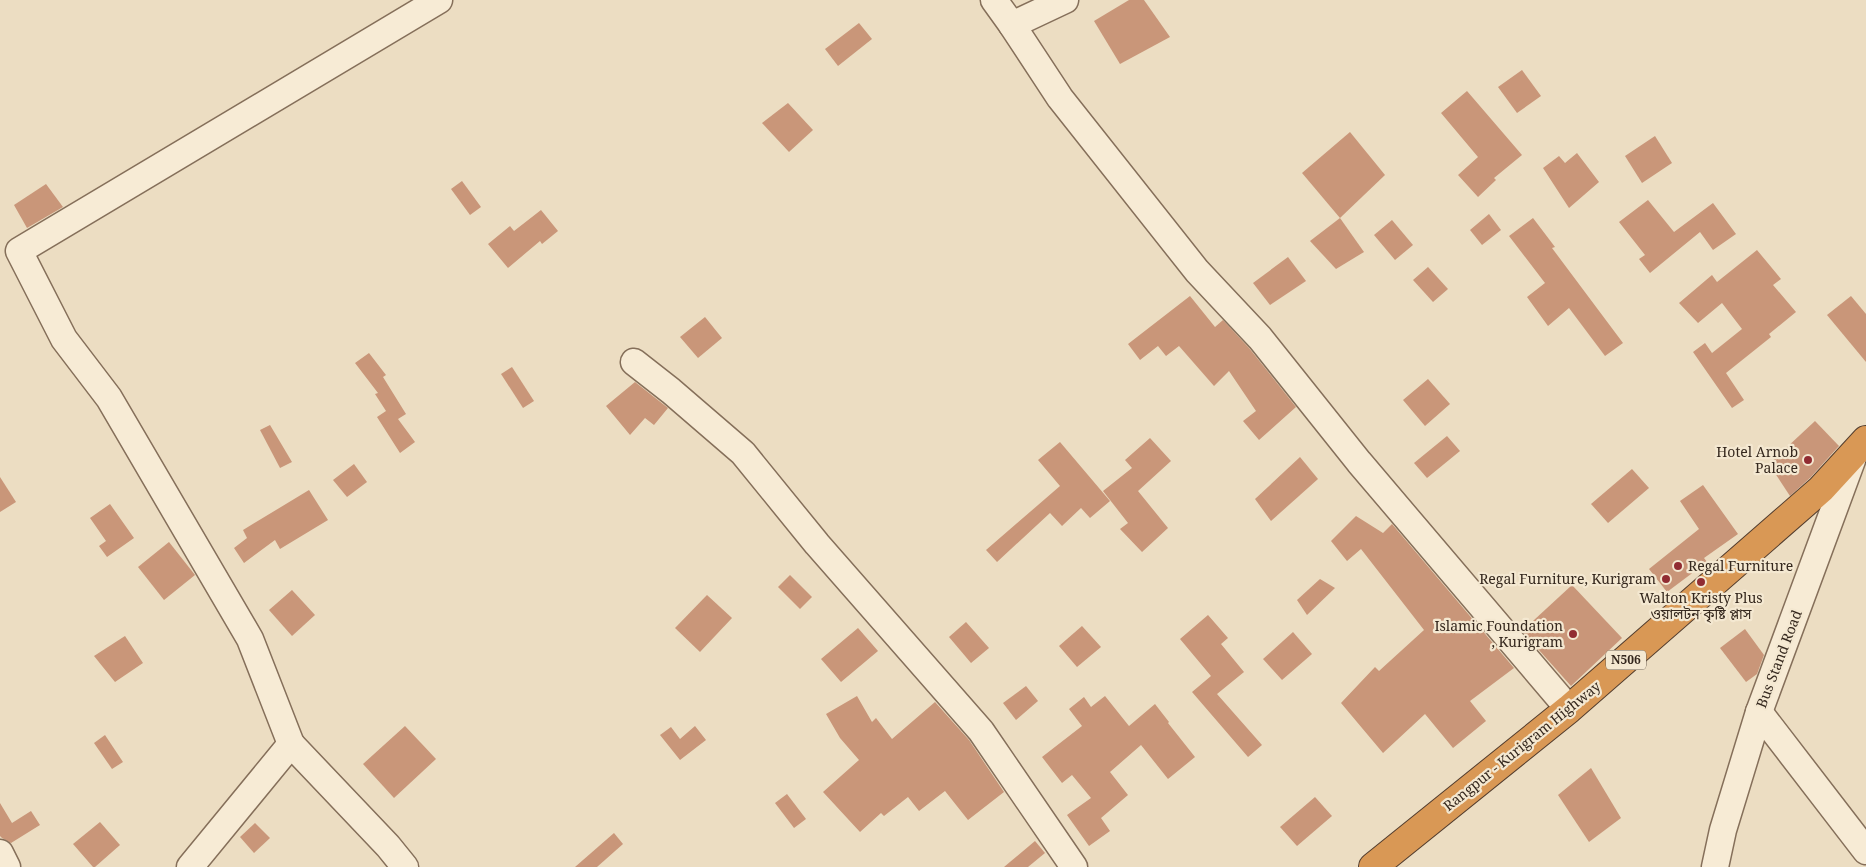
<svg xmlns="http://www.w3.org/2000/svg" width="1866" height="867" viewBox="0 0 1866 867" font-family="'Noto Serif','Noto Sans Bengali',serif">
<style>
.building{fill:#c99679}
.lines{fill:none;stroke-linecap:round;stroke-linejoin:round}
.minor-casing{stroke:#856f5a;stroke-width:29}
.highway-casing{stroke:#533d2e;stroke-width:30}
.minor{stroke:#f7ebd5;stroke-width:26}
.highway{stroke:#d99855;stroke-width:28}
.poi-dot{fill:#912c32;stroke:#f4e8d1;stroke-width:2}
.labels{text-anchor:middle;stroke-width:4.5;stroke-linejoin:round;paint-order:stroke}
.shield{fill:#f4e8d1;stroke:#6e6254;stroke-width:1}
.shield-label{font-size:12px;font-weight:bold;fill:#35281e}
.poi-label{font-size:14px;fill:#35281e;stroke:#f4e8d1;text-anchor:end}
.street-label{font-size:14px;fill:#35281e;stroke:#f4e8d1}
</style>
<rect width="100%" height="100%" fill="#ecddc2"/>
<g class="building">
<polygon points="1129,0 1144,0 1170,37 1120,64 1094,21"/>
<polygon points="859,23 872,39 838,66 825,49"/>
<polygon points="1522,70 1541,96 1517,113 1498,87"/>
<polygon points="1467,91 1522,155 1494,178 1496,180 1478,197 1458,175 1478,157 1441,113"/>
<polygon points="788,103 813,130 789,152 762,123"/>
<polygon points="1350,132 1385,175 1340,218 1302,173"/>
<polygon points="1655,136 1672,163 1642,183 1625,156"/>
<polygon points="1577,153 1599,182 1569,208 1543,168 1559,156 1565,163"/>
<polygon points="462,181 481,207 470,215 451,189"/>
<polygon points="46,184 63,207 27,228 14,205"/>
<polygon points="1648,200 1674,232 1713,203 1736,234 1713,250 1700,232 1650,273 1639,259 1645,255 1619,222"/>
<polygon points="541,210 558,231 542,244 540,241 508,268 488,244 510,226 514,231"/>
<polygon points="1489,214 1501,230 1482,245 1470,230"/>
<polygon points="1340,218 1364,252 1336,269 1310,241"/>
<polygon points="1533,218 1555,247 1552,248 1623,343 1605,356 1569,308 1548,326 1527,297 1545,283 1509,236"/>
<polygon points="1392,220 1413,245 1395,260 1374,235"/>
<polygon points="1757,250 1781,279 1773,285 1796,312 1769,334 1771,337 1726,373 1744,400 1732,408 1693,352 1705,343 1712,353 1742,329 1722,303 1698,323 1679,303 1712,275 1717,282"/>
<polygon points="1288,257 1306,281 1270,305 1253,283"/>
<polygon points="1428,267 1448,289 1433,302 1413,280"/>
<polygon points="1190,296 1215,327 1223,320 1249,348 1296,407 1259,440 1243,421 1256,411 1229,371 1214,386 1179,346 1166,356 1158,346 1140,360 1128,344"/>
<polygon points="1851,296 1866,314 1866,362 1827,315"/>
<polygon points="705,317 722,338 698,358 680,337"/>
<polygon points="369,353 386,375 383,377 406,414 398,419 415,442 400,453 377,417 386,411 375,394 378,393 355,363"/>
<polygon points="512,367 534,401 523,408 501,374"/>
<polygon points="1428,379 1450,404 1425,426 1403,400"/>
<polygon points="635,382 668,408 654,425 645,418 630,435 606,406"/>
<polygon points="1815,421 1839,446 1810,478 1790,496 1769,464"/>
<polygon points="270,425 292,462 280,468 260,430"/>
<polygon points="1447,436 1460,451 1427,478 1414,463"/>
<polygon points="1150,438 1171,461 1138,491 1168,528 1142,552 1120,529 1128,523 1103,491 1132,468 1125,460"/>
<polygon points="1060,442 1110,501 1090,518 1081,508 1062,526 1050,513 997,562 986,550 1060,486 1038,460"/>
<polygon points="1300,457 1318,479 1271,521 1255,499"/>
<polygon points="354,464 367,482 347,497 333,480"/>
<polygon points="1632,469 1649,488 1608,523 1591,504"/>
<polygon points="0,477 16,502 0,512"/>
<polygon points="1703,485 1738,534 1704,558 1707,562 1667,592 1649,569 1699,529 1680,501"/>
<polygon points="309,490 328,520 280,549 275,540 244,563 234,548 247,538 243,530"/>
<polygon points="110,504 134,538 107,557 99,546 106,541 90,518"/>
<polygon points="1356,516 1383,533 1392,524 1514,668 1470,701 1486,721 1453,748 1425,714 1383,753 1341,703 1375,667 1379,671 1424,630 1361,549 1347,561 1331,541"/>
<polygon points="169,542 195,575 164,600 138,567"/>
<polygon points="790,575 812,597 800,609 778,587"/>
<polygon points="1320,579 1335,588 1307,615 1297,600"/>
<polygon points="1572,585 1622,638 1571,686 1522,631"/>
<polygon points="292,590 315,615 292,636 269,610"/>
<polygon points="707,595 732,618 700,652 675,628"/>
<polygon points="1208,615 1228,638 1221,644 1244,672 1217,694 1262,745 1248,757 1192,692 1211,676 1180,639"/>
<polygon points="966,622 989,648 971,663 949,637"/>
<polygon points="1082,626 1101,647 1077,667 1059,646"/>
<polygon points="858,628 878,651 841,682 821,659"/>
<polygon points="1745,629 1764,655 1757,674 1746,682 1720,648"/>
<polygon points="1293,632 1312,654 1282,680 1263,659"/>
<polygon points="125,636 143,663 115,682 94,656"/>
<polygon points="1026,686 1038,701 1016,720 1003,703"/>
<polygon points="857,696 872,722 876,718 892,739 935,702 969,740 1004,792 968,820 945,791 919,811 908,797 884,816 881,813 860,832 823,792 859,760 840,738 826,714"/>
<polygon points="1105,696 1129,726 1155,704 1169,722 1168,723 1195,757 1168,779 1141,745 1110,772 1128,795 1101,818 1110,831 1089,846 1067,815 1091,798 1072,775 1062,783 1042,757 1082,726 1069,709 1084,697 1091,707"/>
<polygon points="405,726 436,759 394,798 363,764"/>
<polygon points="695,726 706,740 680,760 660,735 671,727 680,739"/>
<polygon points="105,735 123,762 112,769 94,743"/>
<polygon points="1591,768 1621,818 1589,842 1558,795"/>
<polygon points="787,794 806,819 794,828 775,803"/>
<polygon points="1315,797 1332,816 1297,846 1280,827"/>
<polygon points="0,803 12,823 31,811 40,825 11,843 2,838 0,836"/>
<polygon points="100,822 120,845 95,867 93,867 73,844"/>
<polygon points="255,823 270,838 254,853 240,837"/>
<polygon points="614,833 623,844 597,867 575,867"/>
<polygon points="1035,841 1045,853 1028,867 1004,867"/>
</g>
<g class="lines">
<defs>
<g id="minor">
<polyline points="994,0 1012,25"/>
<polyline points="1065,0 1012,25 1060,98 1197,271 1260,338 1359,462 1569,709"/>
<polyline points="634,362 671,391 743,453 817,544 981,731 1074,867"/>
<polyline points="1759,712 1866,851"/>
<polyline points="291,744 388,846 405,867"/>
<polyline points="0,853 7,867"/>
<polyline points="190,867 291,744 250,639 109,398 64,339 19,251 439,0"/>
<polyline points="1715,867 1723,830 1759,712 1854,455"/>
</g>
<polyline id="highway" points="1373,867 1569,709 1821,489 1866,440"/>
</defs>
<use href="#minor" class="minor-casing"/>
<use href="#highway" class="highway-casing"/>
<use href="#minor" class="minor"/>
<use href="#highway" class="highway"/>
</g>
<g class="poi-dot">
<circle cx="1808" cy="460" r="5"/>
<circle cx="1678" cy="566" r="5"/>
<circle cx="1666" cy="579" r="5"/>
<circle cx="1701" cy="582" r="5"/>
<circle cx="1573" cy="634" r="5"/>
</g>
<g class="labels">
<rect class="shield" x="1606" y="650.5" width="40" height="19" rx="4"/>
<g class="shield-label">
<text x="1626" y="664">N506</text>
</g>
<g class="poi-label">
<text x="1798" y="457">Hotel Arnob<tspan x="1798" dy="16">Palace</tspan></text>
<text x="1688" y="571" text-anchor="start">Regal Furniture</text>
<text x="1656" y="584">Regal Furniture, Kurigram</text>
<text x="1701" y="603" text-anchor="middle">Walton Kristy Plus<tspan x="1701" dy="16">ওয়ালটন কৃষ্টি প্লাস</tspan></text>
<text x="1563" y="631">Islamic Foundation<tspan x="1563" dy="16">, Kurigram</tspan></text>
</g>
<g class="street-label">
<text transform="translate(1779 659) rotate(-69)" y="5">Bus Stand Road</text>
<text transform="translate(1522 746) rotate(-39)" y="5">Rangpur - Kurigram Highway</text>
</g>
</g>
</svg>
